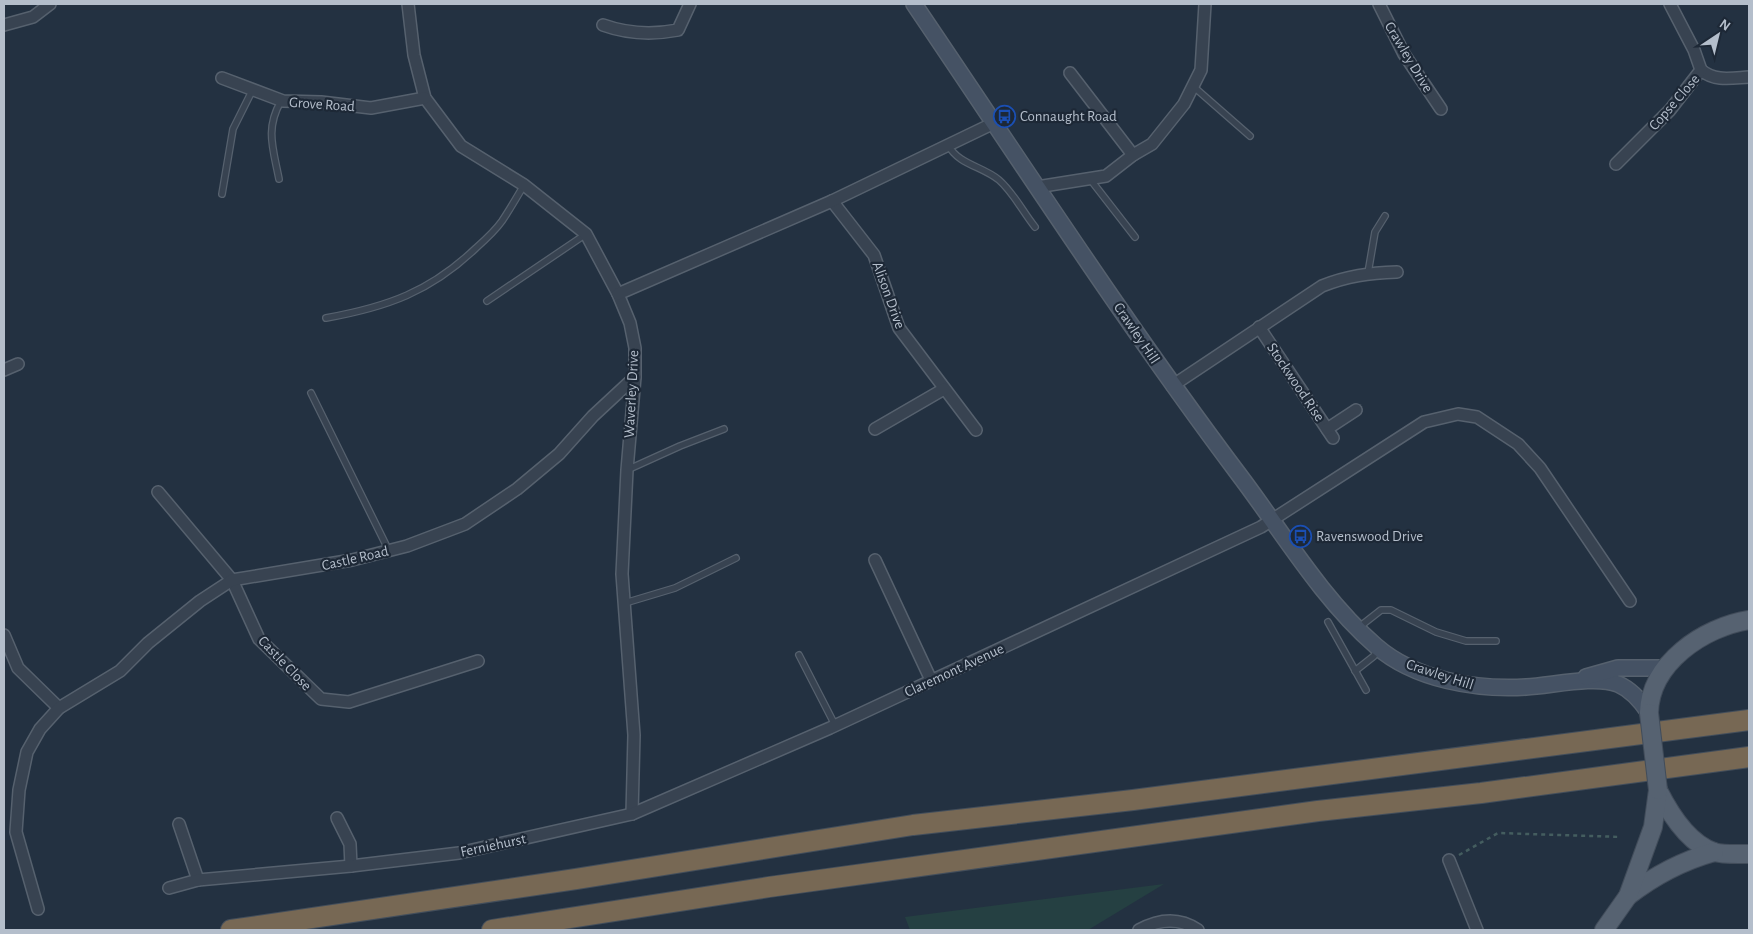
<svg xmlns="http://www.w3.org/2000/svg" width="1753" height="934" viewBox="0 0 1753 934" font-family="'Alegreya Sans',sans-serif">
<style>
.green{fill:#254042}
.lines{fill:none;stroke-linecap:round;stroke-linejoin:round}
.lane-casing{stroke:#56616e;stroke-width:8}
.street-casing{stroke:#56616e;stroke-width:14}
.secondary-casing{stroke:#56616e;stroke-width:18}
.primary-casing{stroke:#414c5a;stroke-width:20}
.highway-casing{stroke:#434e5b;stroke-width:22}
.path{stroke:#445d5f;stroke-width:2.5;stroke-dasharray:4 4;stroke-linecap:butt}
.lane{stroke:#384351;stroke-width:5.5}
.street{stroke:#384351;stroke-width:11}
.secondary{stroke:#455264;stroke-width:15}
.primary{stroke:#566271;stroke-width:18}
.highway{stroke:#776854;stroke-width:20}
.primary-bridge-casing{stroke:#414c5a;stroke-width:20;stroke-linecap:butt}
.primary-bridge{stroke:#566271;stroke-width:18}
.labels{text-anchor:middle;stroke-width:4.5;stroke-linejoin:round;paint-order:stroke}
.street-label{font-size:15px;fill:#b4becb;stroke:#1d2836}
.poi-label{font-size:15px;fill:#b4becb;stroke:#1d2836;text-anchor:start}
</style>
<rect width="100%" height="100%" fill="#233141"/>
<polygon class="green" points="1164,884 1088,930 910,930 905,917"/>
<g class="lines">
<defs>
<g id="lane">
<polyline points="1194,87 1250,136"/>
<path d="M948,145C959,165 982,166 999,180C1013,192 1023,212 1035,227"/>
<path d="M279,179C273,148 265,129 281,101"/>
<polyline points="1090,179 1135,237"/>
<polyline points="222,194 233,129 253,89"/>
<polyline points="1368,273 1375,232 1385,216"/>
<polyline points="487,301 586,234"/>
<path d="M326,318C387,307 430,292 476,248C485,240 495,231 502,221C510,209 517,197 524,185"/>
<polyline points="311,393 389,551"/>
<polyline points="627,470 680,446 724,429"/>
<polyline points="625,603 675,588 736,558"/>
<polyline points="1328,622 1366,690"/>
<polyline points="1358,628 1381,610 1391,610 1436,632 1466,641 1496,641"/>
<polyline points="799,655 835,725"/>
<polyline points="1355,671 1374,656 1378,648"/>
</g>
<g id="street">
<polyline points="408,4 414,55 425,98 461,146 524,185 586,234 618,294 630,323 635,348 635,377 627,470 622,574 634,735 632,814"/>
<polyline points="1379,4 1404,54 1441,109"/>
<polyline points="4,25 33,17 50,4"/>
<path d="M603,25C628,34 652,35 678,30L690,4"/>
<path d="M1701,70C1715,82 1732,78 1749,77"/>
<polyline points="1070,73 1133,155"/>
<polyline points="222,78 283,101 321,102 371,108 425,98"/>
<polyline points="1616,164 1670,110 1701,70 1694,50 1670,4"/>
<polyline points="1037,187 1106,176 1133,155 1152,144 1184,104 1201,70 1205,4"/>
<polyline points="832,201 874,255 899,328 976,430"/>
<polyline points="618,294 832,201 994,123"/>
<polyline points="1259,327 1333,438"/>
<polyline points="4,370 18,364"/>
<path d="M1172,386L1322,286C1347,276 1369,273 1397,272"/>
<polyline points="875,429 944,389"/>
<polyline points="1327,429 1356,410"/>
<polyline points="158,492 232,580 259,639 321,699 349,702 478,661"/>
<polyline points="875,560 931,680"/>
<polyline points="4,635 18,668 59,708"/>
<polyline points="337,818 350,844 351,866"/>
<polyline points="179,824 198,880"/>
<polyline points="1449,860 1477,930"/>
<polyline points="169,888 198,880 351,866 459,853 632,814 830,728 1261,527 1424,422 1458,414 1477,417 1518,444 1540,468 1630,601"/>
<polyline points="38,909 16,832 19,790 27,752 40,729 59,708 120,671 148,643 200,601 232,580 352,560 407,546 465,524 517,489 559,454 593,416 635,377"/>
<path d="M1139,930C1159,919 1179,917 1198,930"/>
</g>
<g id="secondary">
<path d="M914,4C1021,162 1125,323 1240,476C1283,533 1322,599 1376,646C1415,680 1476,690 1526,687C1551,686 1594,675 1618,684C1632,690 1641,701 1649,713"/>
<polyline points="1586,677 1618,668 1666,668"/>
</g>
<g id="primary">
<path d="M1649,713C1650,663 1704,627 1749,620"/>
<path d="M1658,790C1670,814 1688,843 1714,852C1724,855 1739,854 1749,854"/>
<path d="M1628,896C1655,875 1682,861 1714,852"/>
<polyline points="1604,930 1628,896 1653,827 1658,790"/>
</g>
<g id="highway">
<polyline points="231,930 576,879 913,825 1133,800 1749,720"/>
<polyline points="492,930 769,887 1318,811 1481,793 1749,757"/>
</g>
</defs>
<use href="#lane" class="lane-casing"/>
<use href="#street" class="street-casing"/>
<use href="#secondary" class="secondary-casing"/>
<use href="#primary" class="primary-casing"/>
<use href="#highway" class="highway-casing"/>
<polyline class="path" points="1459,855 1498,833 1621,837"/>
<use href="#lane" class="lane"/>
<use href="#street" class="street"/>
<use href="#secondary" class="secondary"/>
<use href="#primary" class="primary"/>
<use href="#highway" class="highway"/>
<defs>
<polyline id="primary-bridge" points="1649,713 1658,790"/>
</defs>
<use href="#primary-bridge" class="primary-bridge-casing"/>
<use href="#primary-bridge" class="primary-bridge"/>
</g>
<defs>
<symbol id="bus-ring" viewBox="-11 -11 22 22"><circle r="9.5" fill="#1d2836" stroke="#1a4fb4" stroke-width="1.5"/><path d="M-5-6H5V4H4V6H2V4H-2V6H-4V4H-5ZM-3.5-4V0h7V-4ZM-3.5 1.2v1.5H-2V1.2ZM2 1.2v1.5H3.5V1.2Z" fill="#1a4fb4"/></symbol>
</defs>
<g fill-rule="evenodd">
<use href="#bus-ring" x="992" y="104" width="25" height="25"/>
<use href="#bus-ring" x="1288" y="524" width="25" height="25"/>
</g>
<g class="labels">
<g class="street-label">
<text transform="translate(1409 57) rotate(59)" y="5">Crawley Drive</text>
<text transform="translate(1674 102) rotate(-49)" y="5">Copse Close</text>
<text transform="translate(322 104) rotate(4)" y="5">Grove Road</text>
<text transform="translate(889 295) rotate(70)" y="5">Alison Drive</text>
<text transform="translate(1137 333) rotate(56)" y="5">Crawley Hill</text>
<text transform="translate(1296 382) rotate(56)" y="5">Stockwood Rise</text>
<text transform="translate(631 394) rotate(-87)" y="5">Waverley Drive</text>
<text transform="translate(355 558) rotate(-13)" y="5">Castle Road</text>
<text transform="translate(285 663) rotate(46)" y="5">Castle Close</text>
<text transform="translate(954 670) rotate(-25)" y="5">Claremont Avenue</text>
<text transform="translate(1440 674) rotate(18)" y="5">Crawley Hill</text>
<text transform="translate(493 845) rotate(-12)" y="5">Ferniehurst</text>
</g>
<g class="poi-label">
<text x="1020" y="121">Connaught Road</text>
<text x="1316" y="541">Ravenswood Drive</text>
</g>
</g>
<rect width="1753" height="934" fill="none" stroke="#b4becb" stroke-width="10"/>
<g transform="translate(1718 35) rotate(35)" stroke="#1d2836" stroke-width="4" paint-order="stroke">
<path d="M0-4L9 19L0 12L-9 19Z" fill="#b4becb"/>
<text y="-8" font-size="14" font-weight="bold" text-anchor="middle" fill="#b4becb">N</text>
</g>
</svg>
